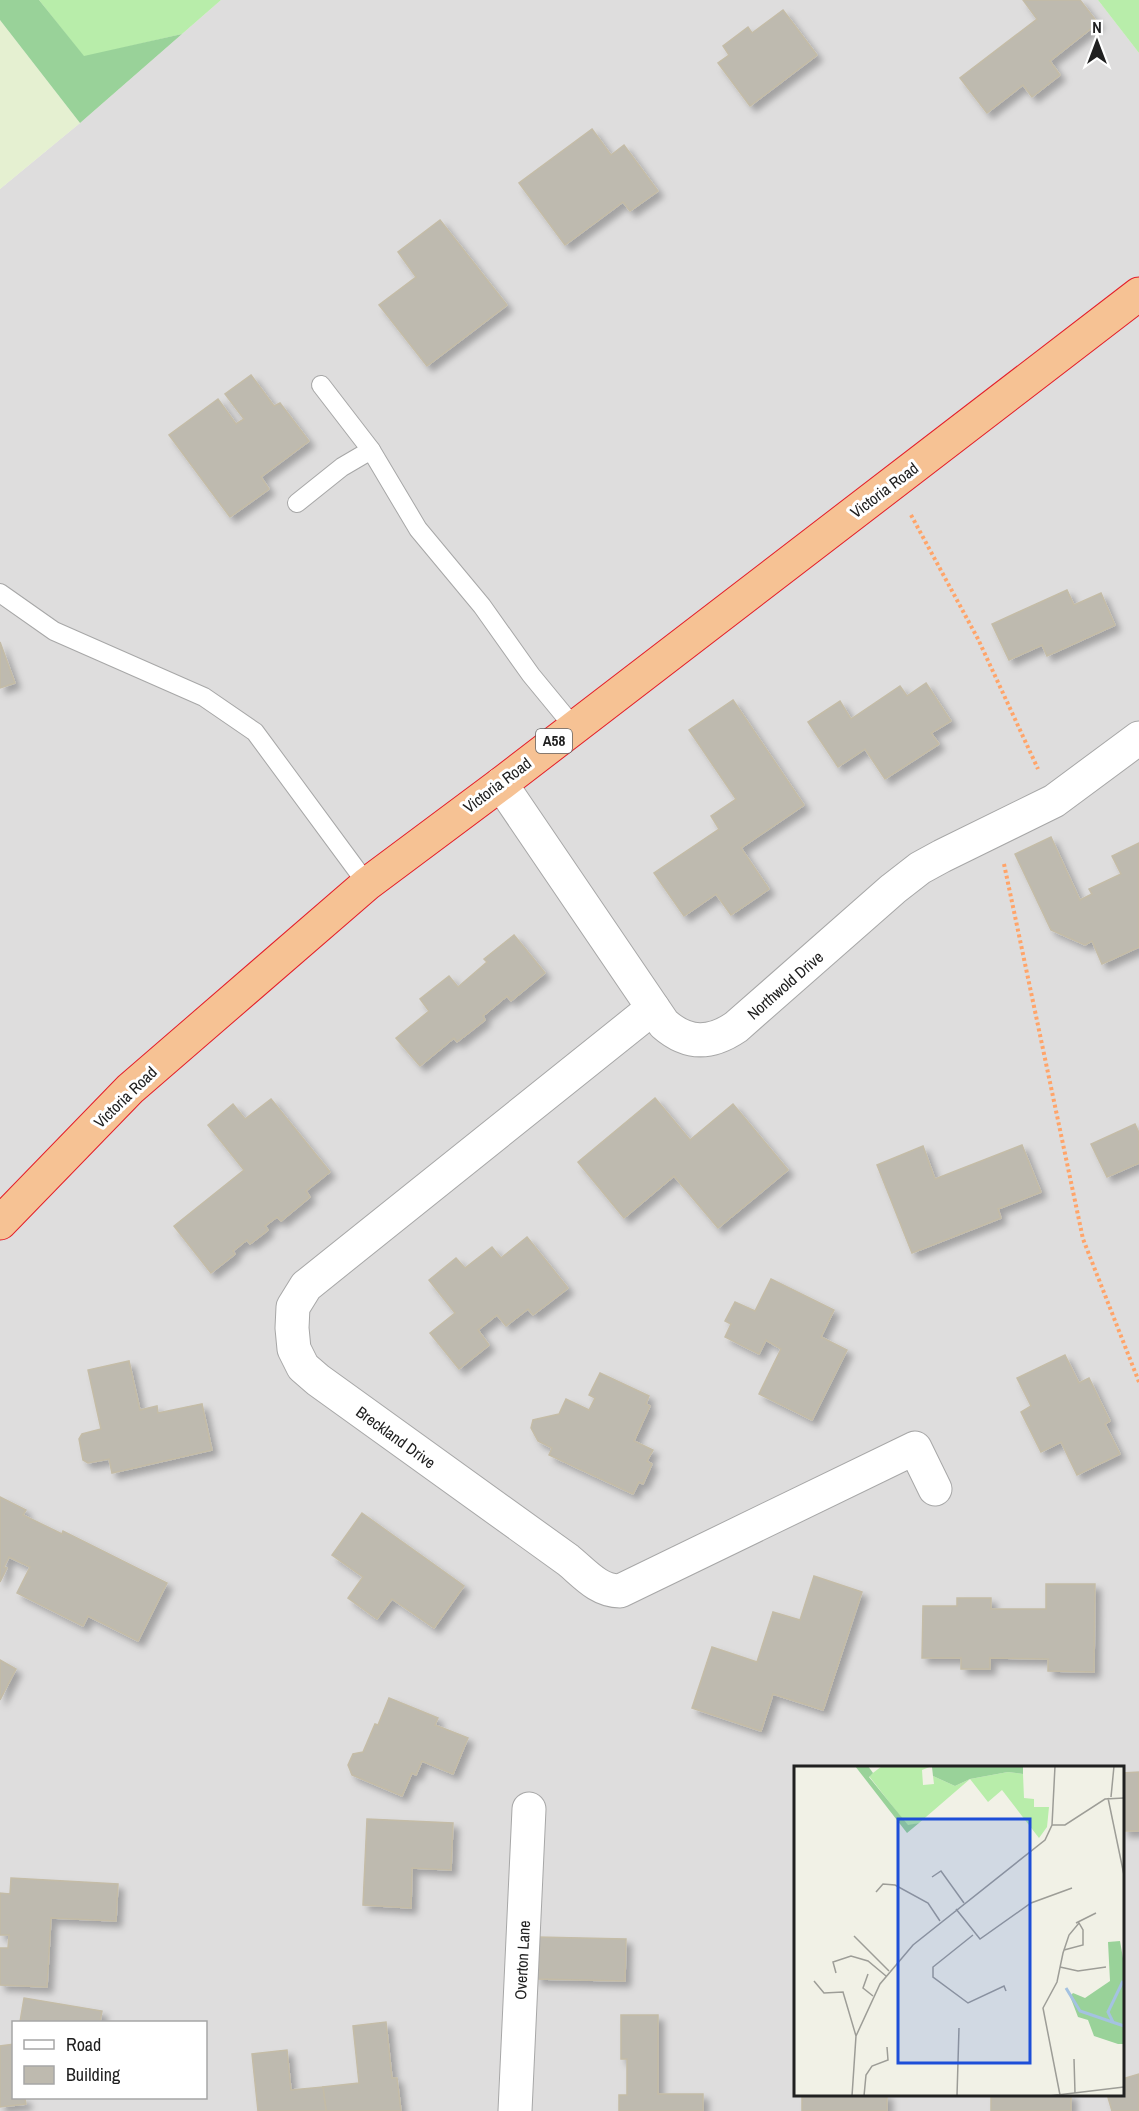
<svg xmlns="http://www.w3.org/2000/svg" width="1139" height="2111" viewBox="0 0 1139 2111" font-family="'Archivo Narrow',sans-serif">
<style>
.residential{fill:#dedddd;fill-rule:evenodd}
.farmland{fill:#e5f0d1}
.grass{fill:#b8edaa}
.forest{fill:#99d299}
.building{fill:#bebaaf;stroke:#c4bca7;stroke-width:1.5;filter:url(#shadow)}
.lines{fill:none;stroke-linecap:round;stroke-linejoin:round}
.service-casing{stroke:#a7a7a7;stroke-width:20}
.minor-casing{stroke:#a7a7a7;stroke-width:35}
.trunk-casing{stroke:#e41e29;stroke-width:35}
.path{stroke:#ffa469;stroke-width:4;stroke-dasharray:3 3;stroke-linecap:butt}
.service{stroke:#fff;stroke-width:18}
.minor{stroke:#fff;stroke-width:33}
.trunk{stroke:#f6c294;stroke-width:33}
.labels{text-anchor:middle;stroke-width:6;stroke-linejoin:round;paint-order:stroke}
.shield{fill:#fff;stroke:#636363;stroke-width:1.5}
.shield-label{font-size:15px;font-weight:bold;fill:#202020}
.street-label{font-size:16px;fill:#202020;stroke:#fff}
.inset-river{fill:none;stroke:#a4c2e1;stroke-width:3}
.inset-road{fill:none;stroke:#9d9d97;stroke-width:1.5}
.view{fill:#1d4ed8;fill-opacity:0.15;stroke:#1d4ed8;stroke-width:3}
.inset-edge{fill:none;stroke:#202020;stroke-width:3}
</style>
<defs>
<filter id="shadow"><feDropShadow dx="5.5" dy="5.5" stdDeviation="3" flood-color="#0004"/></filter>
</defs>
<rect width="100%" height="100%" fill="#f1f1e6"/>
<path class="residential" d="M221,0H1098L1139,53V2111H0V189L80,123ZM796,1768H1122V2094H796ZM14,2022H206V2098H14Z"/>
<polygon class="farmland" points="0,20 80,123 0,189"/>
<g class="grass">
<polygon points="39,0 221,0 182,34 84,57"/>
<polygon points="1098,0 1139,0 1139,53"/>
</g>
<polygon class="forest" points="0,0 39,0 84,56 182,34 80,123 0,20"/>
<g class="building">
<polygon points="1023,0 1080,0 1098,23 1050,61 1060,75 1032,97 1023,85 987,113 960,78 1037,19"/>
<polygon points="783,10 817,55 750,106 718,63 729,55 723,46 748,27 752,33"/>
<polygon points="592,129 611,155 624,145 658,191 630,211 623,202 565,245 519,183"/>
<polygon points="440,220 507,305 427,366 379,305 416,277 398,252"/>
<polygon points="251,375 274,406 280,403 309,441 261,477 269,489 230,517 169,435 218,399 236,424 244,419 225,394"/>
<polygon points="1067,590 1074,605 1101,593 1115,625 1047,656 1042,645 1009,660 992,624"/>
<polygon points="0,642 15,683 0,688"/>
<polygon points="926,683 951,721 931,733 939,744 885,779 865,749 838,767 808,722 840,701 851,719 900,686 907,696"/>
<polygon points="733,700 804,805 741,848 769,889 731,915 716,894 684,916 654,873 719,829 711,816 736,799 689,730"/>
<polygon points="1051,837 1080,900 1092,894 1089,889 1121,874 1112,856 1139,843 1139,947 1102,964 1092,941 1085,945 1051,930 1015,854"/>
<polygon points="514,935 545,973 511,1001 507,996 483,1016 485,1020 457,1042 454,1038 420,1066 396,1038 429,1011 420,999 449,976 458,987 487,962 484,959"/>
<polygon points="655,1098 690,1140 733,1104 788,1170 718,1228 674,1176 624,1218 578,1162"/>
<polygon points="271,1099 330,1172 306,1191 310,1197 281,1221 277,1217 265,1226 268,1230 250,1244 247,1240 233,1251 235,1254 211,1273 174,1226 244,1170 208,1125 233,1104 245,1119"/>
<polygon points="1135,1124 1139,1133 1139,1163 1107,1177 1091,1144"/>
<polygon points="1022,1145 1041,1192 998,1209 1001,1218 912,1253 877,1165 923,1146 935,1179"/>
<polygon points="527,1237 568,1288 533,1315 528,1309 506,1326 497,1315 478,1330 489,1345 459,1369 430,1333 455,1313 429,1280 456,1258 465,1268 492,1247 501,1258"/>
<polygon points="771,1279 834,1310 821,1337 847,1350 812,1420 759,1394 781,1349 766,1340 759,1354 725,1337 731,1324 725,1321 735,1302 755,1311"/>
<polygon points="1065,1355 1079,1383 1089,1378 1110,1421 1105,1424 1120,1454 1077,1475 1061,1442 1041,1452 1021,1412 1031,1406 1017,1378"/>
<polygon points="129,1361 140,1410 157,1406 158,1413 202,1404 212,1450 112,1473 109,1459 88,1463 83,1460 79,1439 82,1434 101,1429 88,1370"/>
<polygon points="600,1373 649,1396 646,1404 650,1406 634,1441 653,1450 647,1461 652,1464 643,1484 639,1482 633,1494 549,1455 552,1448 538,1441 531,1428 533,1420 559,1414 566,1399 589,1410 595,1398 589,1395"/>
<polygon points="0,1497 26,1510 23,1515 62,1534 63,1531 167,1583 138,1641 88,1616 83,1626 17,1593 30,1567 9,1557 4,1567 7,1568 0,1582"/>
<polygon points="362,1513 464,1586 434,1628 392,1599 377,1619 348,1598 363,1577 332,1555"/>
<polygon points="814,1576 862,1592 823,1710 773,1694 761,1731 692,1708 712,1647 757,1662 773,1612 800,1620"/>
<polygon points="1046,1584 1095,1584 1094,1672 1048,1671 1048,1659 990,1658 990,1669 961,1669 961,1658 922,1658 923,1606 957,1606 957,1598 991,1598 991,1609 1046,1609"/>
<polygon points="0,1660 16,1669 0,1700"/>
<polygon points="389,1698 438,1718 435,1725 468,1738 453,1774 422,1761 416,1775 412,1773 402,1796 352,1775 348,1765 353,1754 363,1752 375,1724 378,1725"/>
<polygon points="1139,1772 1139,1831 1123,1831 1122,1773"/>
<polygon points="367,1819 453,1823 451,1870 412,1868 411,1908 363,1905"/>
<polygon points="11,1878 118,1884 116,1921 51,1918 47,1987 0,1985 0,1948 8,1948 9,1935 0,1935 0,1893 10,1894"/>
<polygon points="537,1937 626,1939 625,1981 536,1979"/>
<polygon points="24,1998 102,2011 100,2022 20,2022"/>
<polygon points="621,2015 658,2015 658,2094 703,2094 703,2111 619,2111 619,2095 627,2095 627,2059 621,2059"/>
<polygon points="386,2022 392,2078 397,2078 401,2111 326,2111 323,2087 359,2083 353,2026"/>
<polygon points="14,2044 14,2098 25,2098 26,2104 0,2107 0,2046"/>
<polygon points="287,2050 291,2090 323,2087 326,2111 258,2111 252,2054"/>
<polygon points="1139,2074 1139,2111 1112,2111 1107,2094 1122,2094 1122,2079"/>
<polygon points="808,2094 887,2094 887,2111 802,2111 802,2097"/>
<rect x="991" y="2094" width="80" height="17"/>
</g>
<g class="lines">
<defs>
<g id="service">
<polyline points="321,385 371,450"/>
<polyline points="297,503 342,467 371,450 418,529 482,606 531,675 573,726"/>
<polyline points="0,593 54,631 204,697 255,732 367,884"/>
</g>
<g id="minor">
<path d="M501,784L664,1024C688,1045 711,1044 736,1027L893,889L920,868L942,856L1054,801L1139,738"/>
<path d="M653,1008L306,1286L293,1307L292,1328L294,1349L303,1367L318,1380L568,1560C584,1573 598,1591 620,1591L915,1448L935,1489"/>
<polyline points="515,2111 529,1809"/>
</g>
<polyline id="trunk" points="0,1223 130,1089 367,884 501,784 1139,294"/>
</defs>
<use href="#service" class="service-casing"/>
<use href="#minor" class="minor-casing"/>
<use href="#trunk" class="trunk-casing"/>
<g class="path">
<polyline points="911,515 978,639 1038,769"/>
<polyline points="1004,864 1083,1239 1139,1382"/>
</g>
<use href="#service" class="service"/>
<use href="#minor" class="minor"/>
<use href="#trunk" class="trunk"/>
</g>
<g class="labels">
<rect class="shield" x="536" y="729" width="36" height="24" rx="4.5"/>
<g class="shield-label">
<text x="554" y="746">A58</text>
</g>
<g class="street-label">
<text transform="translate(884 490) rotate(-37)" y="6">Victoria Road</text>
<text transform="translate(497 785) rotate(-37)" y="6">Victoria Road</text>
<text transform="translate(785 985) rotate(-41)" y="6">Northwold Drive</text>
<text transform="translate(125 1097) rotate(-44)" y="6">Victoria Road</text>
<text transform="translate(396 1437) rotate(36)" y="6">Breckland Drive</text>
<text transform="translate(522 1960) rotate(-87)" y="6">Overton Lane</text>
</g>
</g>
<g transform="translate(794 1766)">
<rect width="330" height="330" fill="#f1f1e6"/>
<path d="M88,0H138L128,4L129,19L140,18L139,10L161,20L176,13L214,6L229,8L230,32L240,33V41H255L253,61L245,72L208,24L194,36L176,13L125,57L114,60L75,10Z" fill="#b8edaa"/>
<path d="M61,0H74L79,7L75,11L114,59L125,57L113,67ZM229,0V8L214,6L176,13L161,20L139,10L138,1ZM326,175L330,198V278H324L300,270L294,254L284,251L276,230L279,227L291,232L316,215L314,176Z" fill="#99d299"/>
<path class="inset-river" d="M272,222L286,245L330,260M319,256L314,246L329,215"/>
<path class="inset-road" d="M317,31L320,0M314,32L330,109M258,59H271L311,33L330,32M138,111L147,105L170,137M82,126L89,118L101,119L134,137L146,155M162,143L186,173L237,137L278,122M282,157L302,147M179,169L139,201V211L174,237L210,220L212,225M60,170L95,205M266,201L284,205L312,201M42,207L39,196L57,190L74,195L92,210M74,208L69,222L79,230M20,215L30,227L49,226L62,270M280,293L281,327M266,329L249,242L263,216L269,187L275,169L285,157L289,164V179L270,184M58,330L62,270L86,218L119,179L251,74L258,59L261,0M70,330L72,309L78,300L94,294L93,281M163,330L165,262M255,330L330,321"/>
<path class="view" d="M104,53H236V297H104Z"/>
<rect width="330" height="330" class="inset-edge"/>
</g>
<rect x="12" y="2021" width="195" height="78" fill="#ffffff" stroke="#a6a6a6" stroke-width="1.5"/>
<rect x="24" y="2040" width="30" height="9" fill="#ffffff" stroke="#a6a6a6" stroke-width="1.5"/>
<text x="66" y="2051" font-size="18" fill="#202020">Road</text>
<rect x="24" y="2066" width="30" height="18" fill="#bebaaf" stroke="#a6a6a6" stroke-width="1.5"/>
<text x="66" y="2081" font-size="18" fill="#202020">Building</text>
<g transform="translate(1097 42)" stroke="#ffffff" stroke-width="4.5" paint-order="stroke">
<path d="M0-4.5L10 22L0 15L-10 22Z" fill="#202020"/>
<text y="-9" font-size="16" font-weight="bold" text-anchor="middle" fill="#202020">N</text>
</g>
</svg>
